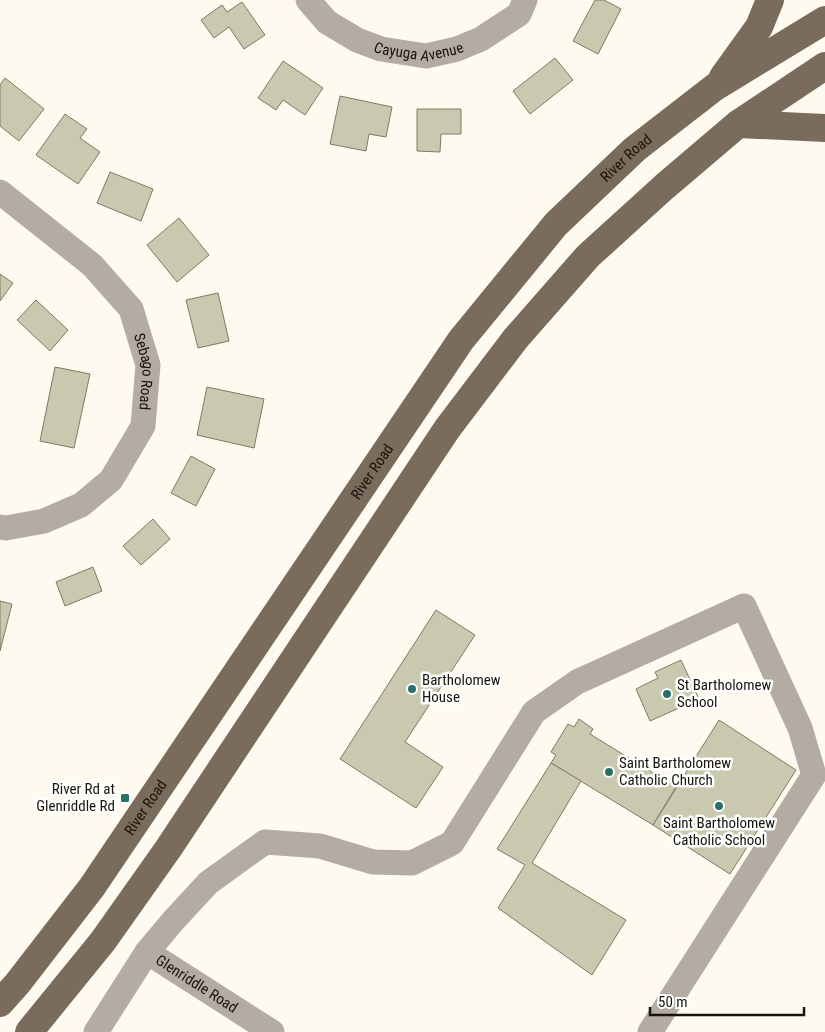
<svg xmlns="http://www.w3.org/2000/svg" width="825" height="1032" viewBox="0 0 825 1032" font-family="'Roboto Condensed',sans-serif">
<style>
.building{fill:#c8c9ae;stroke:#7c7c64}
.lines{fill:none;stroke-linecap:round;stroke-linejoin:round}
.minor{stroke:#b4aca3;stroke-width:25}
.major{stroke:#7a6c5c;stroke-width:28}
.poi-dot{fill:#297068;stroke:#fff;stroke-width:2}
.labels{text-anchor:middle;stroke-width:5;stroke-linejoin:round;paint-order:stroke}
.street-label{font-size:15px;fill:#18140b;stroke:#fff}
.poi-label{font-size:15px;fill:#18140b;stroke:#fff;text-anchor:start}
</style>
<rect width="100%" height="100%" fill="#fefaef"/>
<g class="building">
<polygon points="595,0 604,0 621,9 598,54 573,41"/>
<polygon points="242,2 265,35 244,49 229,27 214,38 201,20 222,5 227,12"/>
<polygon points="555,58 573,80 530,114 513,91"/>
<polygon points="283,61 323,88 305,115 283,100 276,110 258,98"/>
<polygon points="5,78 44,109 19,141 0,126 0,85"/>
<polygon points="340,96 392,107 386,137 369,134 366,151 330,144"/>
<polygon points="417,109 461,109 461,134 441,134 440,152 417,151"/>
<polygon points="65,114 87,129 80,138 100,152 78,184 36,155"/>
<polygon points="110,172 153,189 141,221 97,203"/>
<polygon points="179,218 209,255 177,282 147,245"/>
<polygon points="0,274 13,283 0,301"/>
<polygon points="218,293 229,341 198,348 186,300"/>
<polygon points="36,300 68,330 50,351 17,320"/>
<polygon points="55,367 90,374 74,448 40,441"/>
<polygon points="207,387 264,399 254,448 197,435"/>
<polygon points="191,456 215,469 196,506 171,493"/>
<polygon points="153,519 170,539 141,565 123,546"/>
<polygon points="93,567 102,591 65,606 56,582"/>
<polygon points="0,601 12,604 0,651"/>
<polygon points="436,610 475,635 405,742 443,767 416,808 340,759"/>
<polygon points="681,660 699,699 650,721 636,689 658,678 655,672"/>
<polygon points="579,719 593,729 590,734 676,787 653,825 551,763 556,755 551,752 568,724 574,727"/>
<polygon points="719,720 796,770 730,874 653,825"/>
<polygon points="551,763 581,781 532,863 626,920 592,975 498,908 525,865 497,849"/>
</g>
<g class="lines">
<g class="minor">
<path id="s1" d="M308,0L327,22L357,40L381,49L426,56L457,49L481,39L519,14L525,0"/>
<path id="s2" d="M0,192L92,265L131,309L148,365L143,426L111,480L81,505L44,521L6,528L0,527"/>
<path id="s3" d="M147,952L272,1032"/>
<polyline points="96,1032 147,952 173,921 208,883 265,842 320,846 373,862 412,863 452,843 534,712 577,682 744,606 800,728 814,775 650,1032"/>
</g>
<g class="major">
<polyline points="723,77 759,27 770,0"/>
<polyline points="738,124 825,128"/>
<path id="s4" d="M0,1003L17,984L92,887L461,340L556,224L635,149L715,87L825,20"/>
<polyline points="29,1032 103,941 168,849 447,429 516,338 588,256 664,187 738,124 825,66"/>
</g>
</g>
<g class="poi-dot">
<circle cx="412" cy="689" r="5"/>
<circle cx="667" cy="694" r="5"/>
<circle cx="609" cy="772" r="5"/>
<rect x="120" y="793" width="10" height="10" rx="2.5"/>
<circle cx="719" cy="806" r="5"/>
</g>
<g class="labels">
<g class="street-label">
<text dy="5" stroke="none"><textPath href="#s1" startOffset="128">Cayuga Avenue</textPath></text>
<text dy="5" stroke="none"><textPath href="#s4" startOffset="1054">River Road</textPath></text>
<text dy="5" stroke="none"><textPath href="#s2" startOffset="241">Sebago Road</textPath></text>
<text dy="5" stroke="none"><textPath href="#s4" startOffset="649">River Road</textPath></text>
<text dy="5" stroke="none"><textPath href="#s4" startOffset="244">River Road</textPath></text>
<text dy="5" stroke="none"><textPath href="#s3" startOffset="59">Glenriddle Road</textPath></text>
</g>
<g class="poi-label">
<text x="422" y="685">Bartholomew<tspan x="422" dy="17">House</tspan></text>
<text x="677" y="690">St Bartholomew<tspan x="677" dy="17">School</tspan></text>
<text x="619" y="768">Saint Bartholomew<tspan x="619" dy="17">Catholic Church</tspan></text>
<text x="115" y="794" text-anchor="end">River Rd at<tspan x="115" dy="17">Glenriddle Rd</tspan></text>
<text x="719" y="828" text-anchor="middle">Saint Bartholomew<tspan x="719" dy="17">Catholic School</tspan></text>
</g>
</g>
<path d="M650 1007v8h154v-8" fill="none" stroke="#18140b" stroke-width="2.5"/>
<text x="658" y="1007" font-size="15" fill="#18140b" stroke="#ffffff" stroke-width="4" paint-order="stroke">50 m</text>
</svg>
